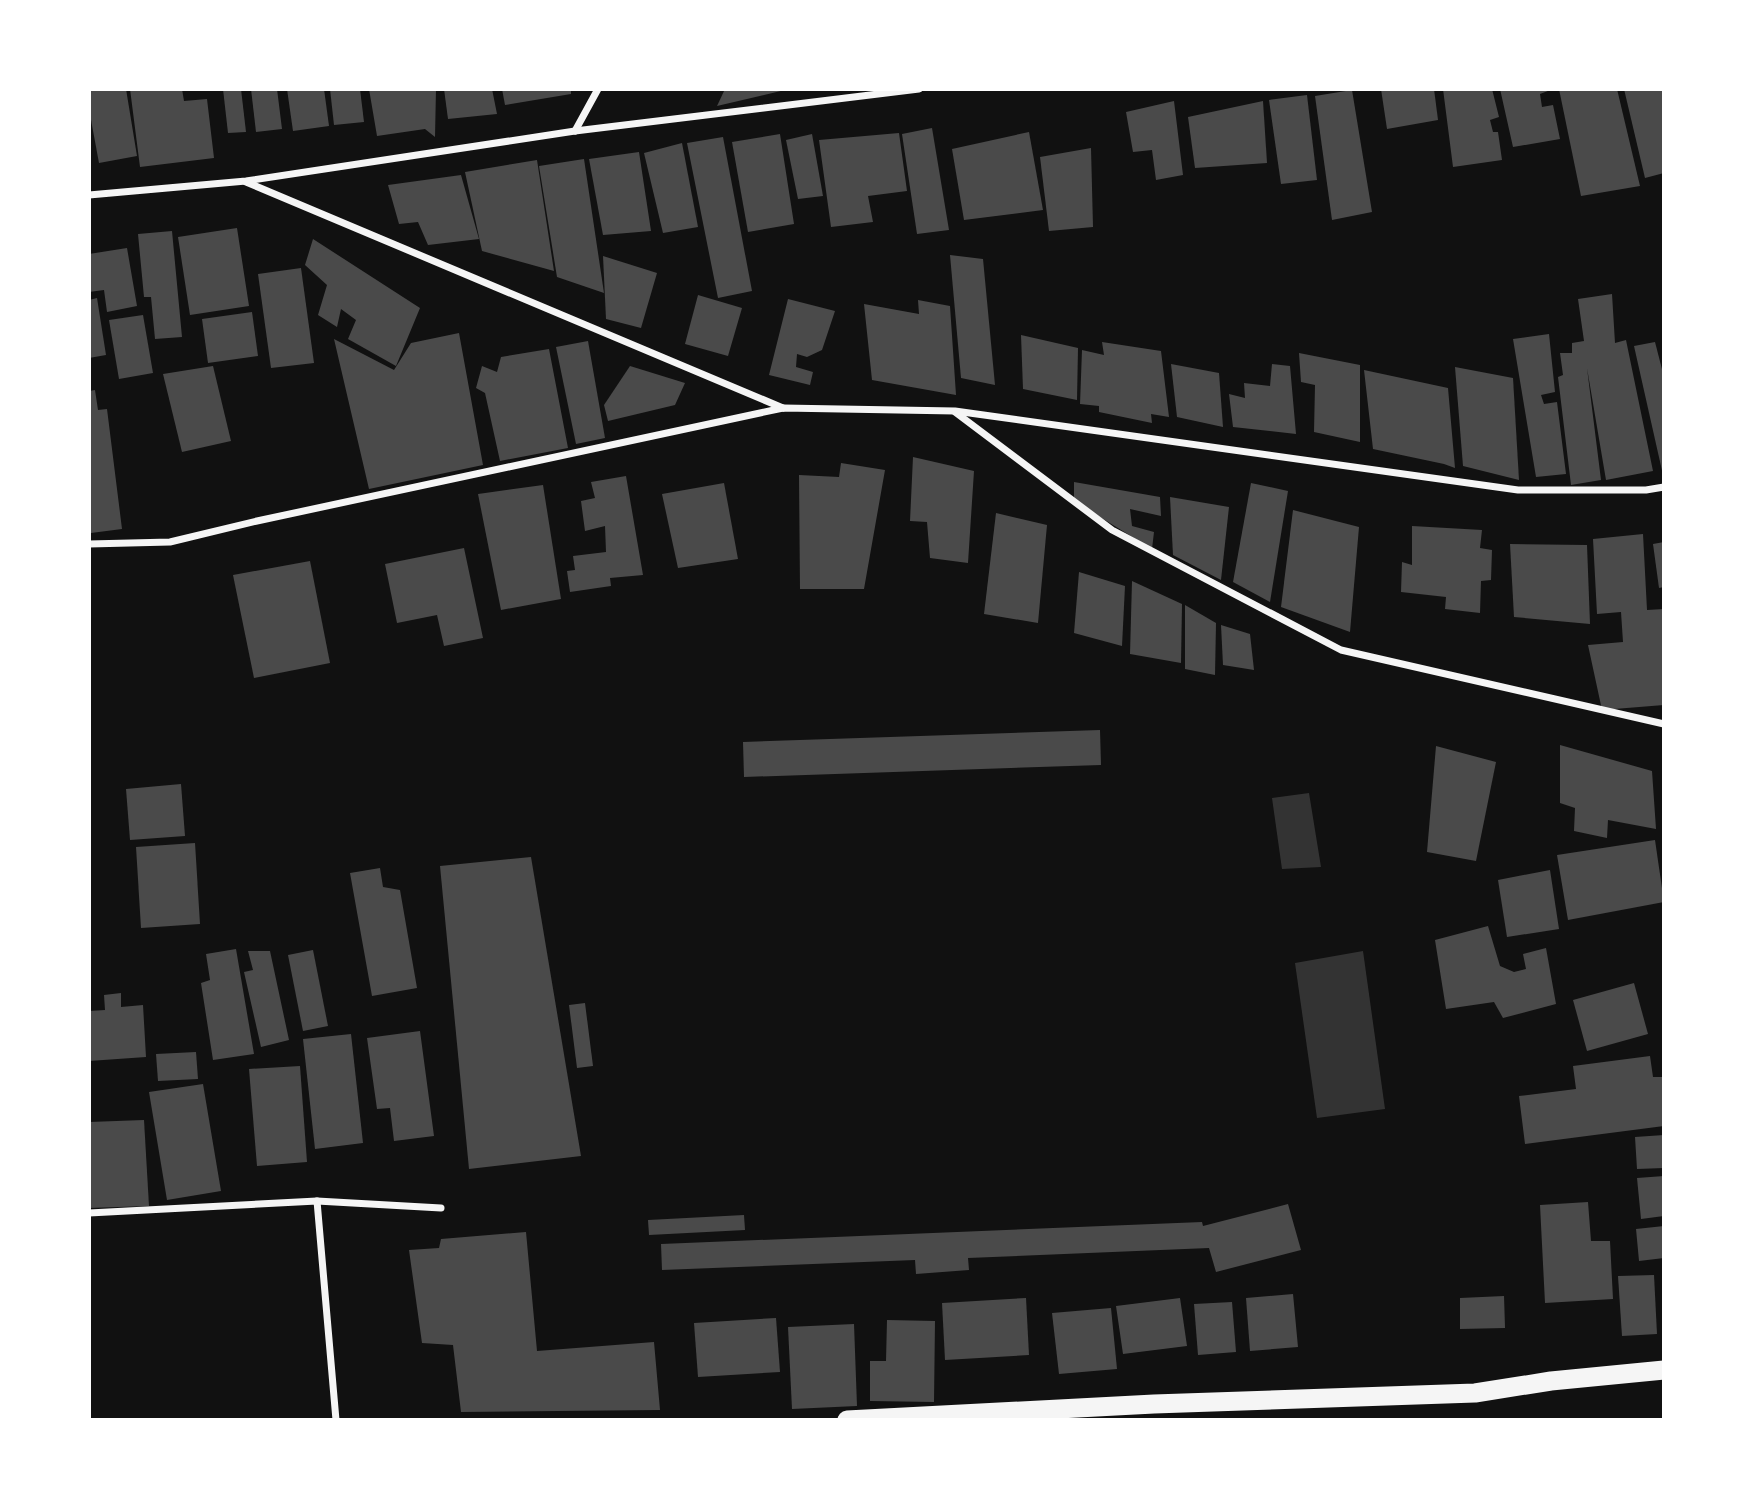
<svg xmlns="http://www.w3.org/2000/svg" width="1753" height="1509" viewBox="0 0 1753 1509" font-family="'Varela Round',sans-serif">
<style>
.water{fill:#333}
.building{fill:#4a4a4a}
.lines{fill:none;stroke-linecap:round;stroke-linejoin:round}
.minor{stroke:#f5f5f5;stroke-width:7}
.trunk{stroke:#f5f5f5;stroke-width:19}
</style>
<rect width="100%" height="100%" fill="#111"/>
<g class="water">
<polygon points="1309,793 1321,867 1282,869 1272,798"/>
<polygon points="1363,951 1385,1109 1317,1118 1295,963"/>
</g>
<g class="building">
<polygon points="89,89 126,89 137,156 99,163 89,109"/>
<polygon points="130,89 182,89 184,101 207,99 214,158 140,167"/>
<polygon points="223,89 241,89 246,132 228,133"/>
<polygon points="251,89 277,89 282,129 256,132"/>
<polygon points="287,89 324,89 329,126 293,131"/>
<polygon points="330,89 360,89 364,122 334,125"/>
<polygon points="369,89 436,89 435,137 425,129 377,136"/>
<polygon points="444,89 492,89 497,114 448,119"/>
<polygon points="502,89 571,89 571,94 505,105"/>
<polygon points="725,89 785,89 785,90 717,106"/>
<polygon points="1381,89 1434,89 1438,120 1387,129"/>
<polygon points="1443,89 1492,89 1499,117 1490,120 1493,132 1498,132 1502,160 1453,167"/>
<polygon points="1500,89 1553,89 1540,94 1542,107 1553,105 1560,139 1513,147"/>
<polygon points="1559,89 1617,89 1640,186 1581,196"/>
<polygon points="1624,89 1664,89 1664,173 1645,178"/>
<polygon points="1352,90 1372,212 1332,220 1315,96"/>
<polygon points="1307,95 1317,180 1281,184 1269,100"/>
<polygon points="1174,101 1183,175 1156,180 1152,150 1133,152 1126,112"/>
<polygon points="1263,101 1267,163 1195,168 1188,117"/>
<polygon points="932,128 949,230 917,234 902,134"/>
<polygon points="1029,132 1043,210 964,220 952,149"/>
<polygon points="899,133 907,191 868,196 873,222 831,227 819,140"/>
<polygon points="780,134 794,224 748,232 732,142"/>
<polygon points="812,134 823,196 798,199 786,140"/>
<polygon points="723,137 752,291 718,298 687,143"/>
<polygon points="682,143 698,227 663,233 644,153"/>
<polygon points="1091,148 1093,227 1049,231 1040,157"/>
<polygon points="639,152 651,231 603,235 589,159"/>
<polygon points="584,159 604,293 557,277 539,166"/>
<polygon points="537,160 554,271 482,251 465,172"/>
<polygon points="461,175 479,239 428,245 418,222 399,224 388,185"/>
<polygon points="237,228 249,306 190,315 178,237"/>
<polygon points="172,231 182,337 155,339 151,297 144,297 138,234"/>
<polygon points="313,239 420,308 396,366 348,339 356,320 341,309 337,327 318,315 327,285 305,265"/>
<polygon points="127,248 137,306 107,312 104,290 89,292 89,254"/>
<polygon points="950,255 983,259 995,385 961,378"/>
<polygon points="603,256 657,273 641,328 606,319"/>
<polygon points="301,268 314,363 271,368 258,274"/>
<polygon points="1612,294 1615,343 1626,340 1653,471 1606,480 1587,368 1601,480 1571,485 1558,377 1563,375 1560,353 1572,353 1572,343 1584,341 1578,299"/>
<polygon points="698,295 742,308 728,356 685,344"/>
<polygon points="97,298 106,355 89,358 89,300"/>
<polygon points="788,299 835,311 822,350 807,357 797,354 796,367 813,372 810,385 769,375"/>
<polygon points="918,300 950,306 956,395 872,380 864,304 919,314"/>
<polygon points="252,312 258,356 208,363 202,319"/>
<polygon points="143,315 153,373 119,379 109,320"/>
<polygon points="459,333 483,465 369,489 334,339 394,370 411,343"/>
<polygon points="1549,334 1555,392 1541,395 1544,404 1557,402 1566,474 1536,477 1513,339"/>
<polygon points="1021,335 1078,348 1077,400 1023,389"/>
<polygon points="588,341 605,438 576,444 556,347"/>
<polygon points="1102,342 1161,351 1169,417 1151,414 1152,423 1099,412 1099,406 1080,404 1082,350 1104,355"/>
<polygon points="1655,342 1664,377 1663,475 1634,346"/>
<polygon points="549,349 568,448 500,461 485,393 476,388 482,366 497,372 501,357"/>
<polygon points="1299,353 1360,365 1360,442 1314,432 1315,385 1301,382"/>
<polygon points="1171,364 1219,373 1223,427 1177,417"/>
<polygon points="1272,364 1290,366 1296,434 1233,427 1229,394 1245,398 1244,383 1270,386"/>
<polygon points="213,366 231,441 182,452 163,374"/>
<polygon points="630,366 685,383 675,405 608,421 604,405"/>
<polygon points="1455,367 1513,378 1519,480 1463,466"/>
<polygon points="1364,370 1448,388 1455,468 1444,464 1373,449"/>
<polygon points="95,390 98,410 107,409 122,529 91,533 89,391"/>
<polygon points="913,457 974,471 968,563 930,558 927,522 910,521"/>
<polygon points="841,463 885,470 864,589 800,589 799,475 839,477"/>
<polygon points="626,476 643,575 610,578 611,586 570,592 567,571 575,570 573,556 606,552 605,526 585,531 581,501 595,498 591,482"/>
<polygon points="1074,482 1160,497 1161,516 1130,509 1132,526 1154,532 1152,549 1074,501"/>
<polygon points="724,483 738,559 678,568 662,494"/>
<polygon points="1251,483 1288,491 1270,602 1233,582"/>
<polygon points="543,485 561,599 501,610 478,494"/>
<polygon points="1170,497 1229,507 1221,580 1173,555"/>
<polygon points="1293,510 1359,527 1350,632 1281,607"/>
<polygon points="996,513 1047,525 1038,623 984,614"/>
<polygon points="1412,526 1482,530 1480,548 1492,550 1491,580 1481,581 1480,613 1445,609 1446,597 1401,592 1402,562 1412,565"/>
<polygon points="1643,534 1647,610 1664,609 1664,705 1602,710 1588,645 1623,642 1621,612 1597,614 1593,539"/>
<polygon points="1664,542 1664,587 1659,588 1653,544"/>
<polygon points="1510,544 1587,545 1590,624 1514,617"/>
<polygon points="464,548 483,638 444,646 437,615 397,623 385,564"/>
<polygon points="310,561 330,663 254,678 233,575"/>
<polygon points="1079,572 1125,586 1122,646 1074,633"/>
<polygon points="1132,581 1182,604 1181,663 1130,654"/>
<polygon points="1185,605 1216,623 1215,675 1185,669"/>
<polygon points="1221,625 1250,634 1254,670 1223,665"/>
<polygon points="1100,730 1101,765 744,777 743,742"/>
<polygon points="1560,745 1652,771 1656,829 1608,820 1607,838 1574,831 1575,808 1560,803"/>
<polygon points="1436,746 1496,762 1476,861 1427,852"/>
<polygon points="181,784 185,836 130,840 126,789"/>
<polygon points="1655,840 1664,902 1568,920 1557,855"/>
<polygon points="195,843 200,924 141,928 136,847"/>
<polygon points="531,857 581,1156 469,1169 440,866"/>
<polygon points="380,868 383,887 400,890 417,988 372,996 350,873"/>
<polygon points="1550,870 1559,929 1507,937 1498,880"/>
<polygon points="1488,926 1500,966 1514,972 1526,969 1523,954 1546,948 1556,1004 1503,1018 1494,1002 1446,1009 1435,940"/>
<polygon points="236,949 254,1054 213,1060 201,983 210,980 206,954"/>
<polygon points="313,950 328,1026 303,1031 288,955"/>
<polygon points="248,951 270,951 289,1040 261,1047 244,972 253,970"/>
<polygon points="1634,983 1648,1034 1587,1051 1573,1000"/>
<polygon points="121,993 121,1007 143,1005 146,1057 89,1061 89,1011 105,1010 104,995"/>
<polygon points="585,1003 593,1066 577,1068 569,1005"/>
<polygon points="420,1031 434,1136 394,1141 390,1108 377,1109 367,1038"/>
<polygon points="351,1034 363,1143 315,1149 303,1039"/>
<polygon points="196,1052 198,1079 158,1081 156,1054"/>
<polygon points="1650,1056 1653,1077 1664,1077 1664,1126 1525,1144 1519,1096 1576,1089 1573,1066"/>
<polygon points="300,1066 307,1162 257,1166 249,1069"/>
<polygon points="203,1084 221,1191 167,1200 149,1092"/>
<polygon points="144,1120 149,1206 89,1208 89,1122"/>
<polygon points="1664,1135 1664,1168 1637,1169 1635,1137"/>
<polygon points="1664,1176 1664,1216 1641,1219 1637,1178"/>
<polygon points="1588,1202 1591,1241 1610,1241 1613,1299 1545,1303 1540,1205"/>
<polygon points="1288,1204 1301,1250 1216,1272 1209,1248 968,1258 969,1270 916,1274 915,1260 662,1270 661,1244 1202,1222 1203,1226"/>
<polygon points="744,1215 745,1230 649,1235 648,1220"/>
<polygon points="1664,1226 1664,1258 1639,1261 1636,1229"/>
<polygon points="526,1232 537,1351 654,1342 660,1410 461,1412 453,1345 422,1343 409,1250 439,1248 441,1239"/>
<polygon points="1654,1275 1657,1334 1622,1336 1618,1276"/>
<polygon points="1293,1294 1298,1347 1250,1351 1246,1298"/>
<polygon points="1504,1296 1505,1328 1460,1329 1460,1298"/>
<polygon points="1026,1298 1029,1355 945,1360 942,1303"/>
<polygon points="1180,1298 1187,1346 1123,1354 1116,1306"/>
<polygon points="1232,1302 1236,1352 1198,1355 1194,1304"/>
<polygon points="1111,1308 1117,1369 1059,1374 1052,1313"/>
<polygon points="776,1318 780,1372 698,1377 694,1323"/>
<polygon points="887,1320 935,1321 934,1402 870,1401 870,1361 886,1361"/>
<polygon points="854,1324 857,1406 792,1409 788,1327"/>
</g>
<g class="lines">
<g class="minor">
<polyline points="575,131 598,89"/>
<polyline points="246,182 783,408"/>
<polyline points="89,195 246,181 575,131 919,89"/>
<polyline points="955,412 1112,530 1341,650 1664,724"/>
<polyline points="89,544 170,542 257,521 783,408 955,411 1518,490 1646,490 1664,487"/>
<polyline points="317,1201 336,1420"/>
<polyline points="89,1213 317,1201 441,1208"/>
</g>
<polyline class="trunk" points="847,1420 1154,1404 1475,1393 1551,1381 1664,1370"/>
</g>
<rect width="1753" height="1509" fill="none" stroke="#ffffff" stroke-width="182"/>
</svg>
